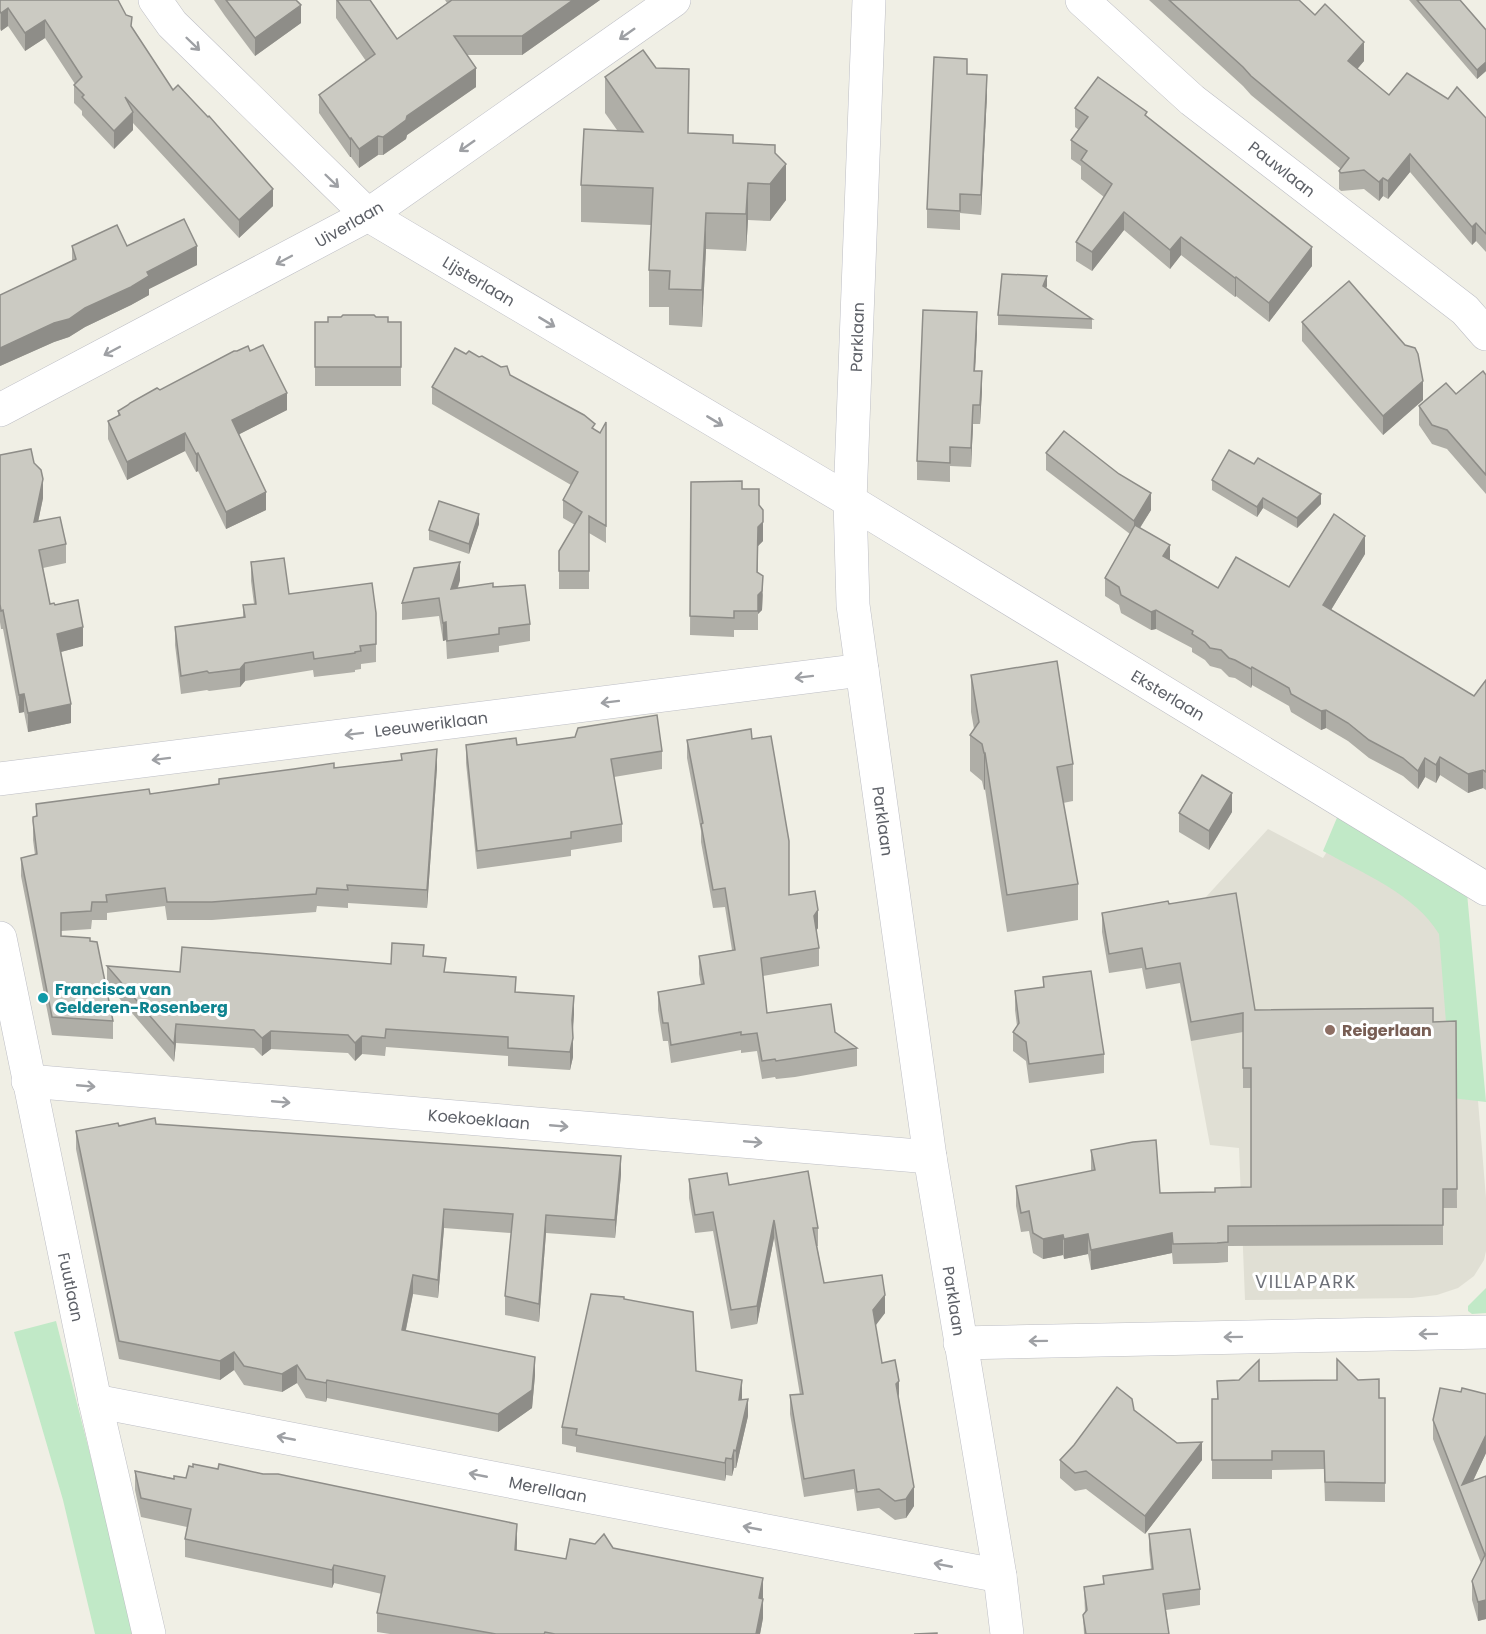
<svg xmlns="http://www.w3.org/2000/svg" width="1486" height="1634" viewBox="0 0 1486 1634" font-family="Poppins,sans-serif">
<style>
.education{fill:#e0dfd4}
.green{fill:#c1e9c7}
.lines{fill:none;stroke-linecap:round;stroke-linejoin:round}
.minor-casing{stroke:#bdbec5;stroke-width:34}
.minor{stroke:#fff;stroke-width:33}
.wall{fill:#afaea7}
.shaded-wall{fill:#8e8d88}
.building{fill:#cbcac2;stroke:#8e8d88;stroke-width:1.5}
.oneway{stroke:#9ea0a4}
.culture-dot{fill:#0f9aa8;stroke:#fff;stroke-width:2}
.education-dot{fill:#8d6e63;stroke:#fff;stroke-width:2}
.labels{text-anchor:middle;stroke-width:6;stroke-linejoin:round;paint-order:stroke}
.street-label{font-size:16px;fill:#5d6067;stroke:#fff}
.culture-label{font-size:16px;font-weight:bold;fill:#0d838f;stroke:#fff;text-anchor:start}
.education-label{font-size:16px;font-weight:bold;fill:#785e54;stroke:#fff;text-anchor:start}
.neighbourhood-label{font-size:18px;letter-spacing:1.5px;fill:#6e7179;stroke:#fff}
</style>
<rect width="100%" height="100%" fill="#f0efe5"/>
<polygon class="education" points="1268,829 1323,858 1338,834 1462,906 1486,1198 1486,1251 1484,1260 1474,1276 1458,1288 1437,1295 1412,1298 1245,1300 1239,1148 1210,1145 1167,915 1195,909"/>
<g class="green">
<path d="M1339,813L1467,893L1486,1102L1452,1098L1439,934C1415,894 1362,873 1323,851Z"/>
<polygon points="1486,1288 1486,1313 1472,1314 1468,1311 1468,1306"/>
<polygon points="56,1321 104,1509 140,1634 95,1634 63,1500 14,1332"/>
</g>
<g class="lines">
<defs>
<g id="minor">
<polyline points="155,0 172,24 368,215 850,501 1486,889"/>
<polyline points="869,0 850,501 853,605 930,1157 1000,1576 1007,1634"/>
<polyline points="1082,0 1192,100 1465,310 1486,334"/>
<polyline points="0,410 368,215 674,0"/>
<polyline points="0,779 862,670"/>
<polyline points="0,938 95,1401 149,1634"/>
<polyline points="28,1081 930,1157"/>
<polyline points="960,1343 1486,1332"/>
<polyline points="95,1401 1000,1576"/>
</g>
</defs>
<use href="#minor" class="minor-casing"/>
<use href="#minor" class="minor"/>
</g>
<g class="wall">
<polygon points="0,0 132,28 173,90 273,206 239,238 133,123 133,130 114,149 82,115 82,111 74,103 74,85 75,84 45,38 25,51 8,26 1,31 0,29"/>
<polygon points="214,0 296,0 301,23 255,56 225,16"/>
<polygon points="336,0 370,0 397,39 447,3 445,0 600,0 522,55 467,55 476,87 407,135 406,139 383,155 378,155 359,168 351,157 350,157 319,113 319,95 366,61 336,18"/>
<polygon points="1149,0 1299,0 1364,61 1357,69 1389,95 1448,99 1486,118 1486,252 1476,241 1472,245 1410,172 1388,199 1383,196 1379,201 1364,189 1341,191 1339,189 1339,171 1341,169 1251,95 1243,86"/>
<polygon points="1409,0 1460,0 1486,30 1486,71 1477,79"/>
<polygon points="656,68 689,105 688,133 775,153 786,200 770,221 748,220 746,251 706,249 702,327 669,325 669,307 649,307 649,270 651,225 581,222 581,185 617,130 605,113 605,77"/>
<polygon points="967,74 987,94 981,215 960,213 960,230 927,228 927,209"/>
<polygon points="1075,108 1147,117 1312,266 1269,322 1236,296 1235,297 1181,255 1170,269 1124,230 1092,271 1076,261 1076,242 1104,197 1081,179 1081,166 1071,159 1071,140 1079,130 1075,127"/>
<polygon points="72,246 127,246 197,265 149,289 149,295 131,305 85,327 69,337 54,342 0,366 0,295 72,261"/>
<polygon points="1047,286 1046,288 1092,319 1092,329 998,325 998,315"/>
<polygon points="376,317 388,322 401,322 401,386 315,386 315,322 328,322"/>
<polygon points="1302,322 1405,345 1423,400 1383,435 1302,341"/>
<polygon points="977,331 975,371 982,390 980,424 973,424 971,467 950,466 950,482 917,480 917,461"/>
<polygon points="510,375 600,433 606,422 606,543 589,533 589,589 559,589 559,551 575,525 563,518 563,500 571,485 432,404 432,387"/>
<polygon points="1486,375 1486,494 1447,449 1432,444 1419,425 1419,406 1456,394"/>
<polygon points="160,390 287,410 239,434 266,510 226,529 198,471 196,472 185,451 127,480 108,439 108,421 118,416 118,411"/>
<polygon points="1046,453 1151,510 1140,528 1170,560 1218,588 1289,587 1365,554 1331,610 1474,696 1486,680 1486,790 1483,788 1468,793 1440,775 1436,783 1425,777 1418,789 1403,776 1369,758 1348,741 1326,728 1321,730 1291,712 1289,706 1252,685 1251,688 1235,678 1229,677 1221,669 1210,666 1205,660 1192,652 1192,648 1156,629 1151,630 1121,613 1119,605 1105,596 1105,578 1130,534 1046,470"/>
<polygon points="0,455 34,463 43,498 38,522 66,544 66,563 43,568 50,604 55,605 83,646 61,652 71,723 28,732 24,712 19,713 3,629 1,629 0,622"/>
<polygon points="1254,464 1321,504 1297,528 1263,508 1257,517 1212,490 1212,480"/>
<polygon points="691,482 742,489 759,505 763,541 758,546 758,572 763,595 762,610 758,614 758,630 734,630 734,637 690,635"/>
<polygon points="479,524 469,554 429,540 429,530"/>
<polygon points="251,562 289,594 376,613 376,662 361,664 361,669 355,670 355,672 314,677 313,670 245,681 240,687 209,691 207,690 181,694 175,645 175,627 243,617 243,605 254,604 251,581"/>
<polygon points="460,580 458,588 493,587 530,624 530,641 499,646 499,652 447,659 446,640 443,641 439,616 402,620 402,603"/>
<polygon points="971,675 1073,764 1073,801 1063,803 1078,884 1078,920 1007,932 985,789 984,790 982,781 970,771 970,735 974,729 971,712"/>
<polygon points="575,737 662,751 662,769 614,777 622,824 622,842 571,850 571,856 477,869 466,763 466,745 517,745"/>
<polygon points="687,740 789,895 818,928 816,931 819,948 819,966 763,976 767,1013 835,1032 857,1048 857,1066 795,1077 776,1079 775,1077 762,1079 757,1051 741,1053 741,1050 671,1063 668,1041 663,1041 658,1010 658,992 701,985 699,974 699,956 732,950 725,907 713,908 701,842 701,831 687,758"/>
<polygon points="401,754 437,767 427,908 348,903 348,908 317,906 316,912 212,920 167,920 165,906 107,913 107,920 92,920 91,929 61,931 61,936 90,941 113,1021 113,1039 52,1035 21,876 21,858 35,855 33,840 33,821 36,817 36,804 150,794 219,784 219,779 334,768 401,760"/>
<polygon points="1232,812 1209,850 1179,832 1179,813"/>
<polygon points="1169,904 1255,1010 1433,1022 1456,1021 1457,1208 1443,1208 1443,1245 1228,1246 1228,1262 1217,1263 1173,1264 1172,1253 1091,1270 1088,1254 1064,1259 1063,1255 1043,1259 1033,1253 1029,1231 1021,1232 1016,1206 1016,1186 1091,1171 1091,1150 1160,1193 1215,1192 1251,1187 1251,1088 1243,1088 1243,1032 1191,1041 1180,983 1146,989 1142,968 1109,973 1102,932 1102,913"/>
<polygon points="424,956 446,973 516,992 574,1014 573,1031 573,1057 570,1070 508,1066 508,1056 386,1047 385,1056 362,1054 355,1061 348,1053 271,1049 262,1056 254,1048 176,1043 174,1062 107,984 107,966 180,972 391,964"/>
<polygon points="1043,977 1104,1054 1104,1073 1029,1083 1026,1061 1013,1051 1013,1032 1017,1026 1015,1010 1015,991 1043,987"/>
<polygon points="156,1124 621,1174 615,1238 546,1233 539,1322 505,1315 505,1296 511,1233 444,1228 438,1298 413,1294 406,1330 535,1375 532,1408 498,1432 327,1398 326,1402 306,1398 297,1383 282,1392 244,1385 234,1370 220,1380 119,1359 76,1149 76,1131 119,1126"/>
<polygon points="689,1179 729,1185 818,1228 818,1246 817,1246 824,1283 885,1313 875,1325 882,1363 899,1399 914,1506 906,1518 895,1520 879,1508 857,1511 854,1489 804,1497 790,1414 790,1395 800,1395 774,1238 757,1324 731,1329 713,1231 695,1233 689,1198"/>
<polygon points="624,1299 696,1371 742,1398 742,1399 748,1416 736,1468 734,1468 732,1476 726,1475 725,1481 576,1452 576,1447 562,1444 562,1427"/>
<polygon points="1358,1380 1379,1398 1385,1398 1385,1502 1325,1501 1324,1469 1272,1470 1272,1479 1212,1479 1212,1399 1217,1399 1217,1381"/>
<polygon points="1461,1392 1486,1394 1486,1453 1473,1481 1486,1476 1486,1619 1478,1621 1472,1600 1472,1581 1481,1563 1433,1439 1433,1420"/>
<polygon points="1134,1410 1177,1443 1202,1460 1145,1534 1086,1489 1075,1491 1060,1478 1060,1460"/>
<polygon points="135,1471 517,1543 517,1550 566,1559 613,1548 763,1578 763,1618 760,1634 390,1634 377,1632 377,1613 382,1594 334,1583 332,1588 185,1557 185,1539 187,1527 141,1517 135,1490"/>
<polygon points="1149,1534 1200,1589 1200,1605 1166,1610 1169,1634 1084,1634 1083,1615 1085,1613 1084,1587 1103,1585 1103,1576 1151,1569 1149,1550"/>
</g>
<g class="shaded-wall">
<polygon points="573,0 600,0 522,55 522,36"/>
<polygon points="301,5 301,23 255,56 255,38"/>
<polygon points="8,8 8,26 1,31 1,13"/>
<polygon points="45,20 45,38 25,51 25,33"/>
<polygon points="1364,42 1364,61 1348,80 1348,61"/>
<polygon points="1486,62 1486,71 1477,79 1477,70"/>
<polygon points="476,68 476,87 407,135 406,139 383,155 383,137 407,116"/>
<polygon points="987,75 987,94 981,215 981,195"/>
<polygon points="133,112 133,130 114,149 114,131"/>
<polygon points="378,136 378,155 359,168 359,149"/>
<polygon points="351,138 351,157 350,157 350,139"/>
<polygon points="1410,154 1410,172 1388,199 1388,181"/>
<polygon points="786,164 786,200 770,221 770,184"/>
<polygon points="1383,178 1383,196 1379,201 1379,182"/>
<polygon points="748,183 748,220 746,251 746,214"/>
<polygon points="273,189 273,206 239,238 239,220"/>
<polygon points="1124,212 1124,230 1092,271 1092,252"/>
<polygon points="706,213 706,249 702,327 702,290"/>
<polygon points="1476,223 1476,241 1472,245 1472,227"/>
<polygon points="1181,237 1181,255 1170,269 1170,250"/>
<polygon points="197,246 197,265 149,289 149,295 131,305 85,327 69,337 54,342 0,366 0,348"/>
<polygon points="1312,247 1312,266 1269,322 1269,303"/>
<polygon points="1047,276 1047,286 1043,296 1043,286"/>
<polygon points="1236,277 1236,296 1235,297 1235,278"/>
<polygon points="977,312 977,331 974,390 974,371"/>
<polygon points="982,371 982,390 980,424 980,405"/>
<polygon points="1423,381 1423,400 1383,435 1383,416"/>
<polygon points="287,393 287,410 232,438 232,420"/>
<polygon points="973,405 973,424 971,467 971,448"/>
<polygon points="185,433 185,451 127,480 127,462"/>
<polygon points="198,453 198,471 196,472 196,454"/>
<polygon points="43,479 43,498 34,541 34,522"/>
<polygon points="266,492 266,510 226,529 226,512"/>
<polygon points="1151,493 1151,510 1134,537 1134,521"/>
<polygon points="1321,494 1321,504 1297,528 1297,518"/>
<polygon points="1263,498 1263,508 1257,517 1257,507"/>
<polygon points="479,514 479,524 469,554 469,544"/>
<polygon points="763,522 763,541 758,546 758,527"/>
<polygon points="1365,536 1365,554 1323,623 1323,605"/>
<polygon points="1170,545 1170,564 1163,556"/>
<polygon points="460,562 460,580 451,607 451,589"/>
<polygon points="763,576 762,610 758,614 758,595"/>
<polygon points="1156,610 1156,629 1151,630 1151,612"/>
<polygon points="446,622 446,640 443,641 443,623"/>
<polygon points="83,627 83,646 57,653 57,634"/>
<polygon points="245,663 245,681 240,687 240,669"/>
<polygon points="1252,667 1252,685 1251,688 1251,669"/>
<polygon points="24,694 24,712 19,713 19,695"/>
<polygon points="71,704 71,723 28,732 28,713"/>
<polygon points="1326,710 1326,728 1321,730 1321,711"/>
<polygon points="437,749 437,767 427,908 427,890"/>
<polygon points="984,753 985,753 985,789 984,790"/>
<polygon points="1440,757 1440,775 1436,783 1436,765"/>
<polygon points="1425,758 1425,777 1418,789 1418,771"/>
<polygon points="1483,770 1483,788 1468,793 1468,774"/>
<polygon points="1232,793 1232,812 1209,850 1209,831"/>
<polygon points="818,910 818,928 814,934 814,916"/>
<polygon points="574,996 574,1014 572,1039 572,1020"/>
<polygon points="176,1024 176,1043 174,1062 174,1044"/>
<polygon points="271,1031 271,1049 262,1056 262,1038"/>
<polygon points="362,1036 362,1054 355,1061 355,1043"/>
<polygon points="573,1038 573,1057 570,1070 570,1052"/>
<polygon points="621,1156 621,1174 615,1238 615,1220"/>
<polygon points="444,1209 444,1228 438,1298 438,1280"/>
<polygon points="546,1215 546,1233 539,1322 539,1304"/>
<polygon points="774,1220 774,1238 757,1324 757,1306"/>
<polygon points="1172,1233 1172,1253 1091,1270 1091,1250"/>
<polygon points="1088,1234 1088,1254 1064,1259 1064,1239"/>
<polygon points="1063,1235 1063,1255 1043,1259 1043,1239"/>
<polygon points="413,1275 413,1294 402,1348 402,1330"/>
<polygon points="885,1295 885,1313 873,1329 873,1310"/>
<polygon points="234,1352 234,1370 220,1380 220,1361"/>
<polygon points="535,1357 535,1375 532,1408 498,1432 498,1414"/>
<polygon points="297,1365 297,1383 282,1392 282,1374"/>
<polygon points="327,1380 327,1398 326,1402 326,1383"/>
<polygon points="742,1380 742,1398 739,1417 739,1400"/>
<polygon points="899,1381 899,1399 896,1384"/>
<polygon points="748,1399 748,1416 736,1468 736,1451"/>
<polygon points="1486,1435 1486,1453 1464,1500 1462,1485"/>
<polygon points="1202,1442 1202,1460 1145,1534 1145,1516"/>
<polygon points="734,1450 734,1468 732,1476 732,1459"/>
<polygon points="726,1458 726,1475 725,1481 725,1463"/>
<polygon points="914,1487 914,1506 906,1518 906,1499"/>
<polygon points="517,1524 517,1543 515,1568 515,1550"/>
<polygon points="334,1565 334,1583 332,1588 332,1570"/>
<polygon points="763,1578 763,1618 760,1634 756,1634 759,1598"/>
<polygon points="1486,1600 1486,1619 1478,1621 1478,1602"/>
</g>
<g class="building">
<polygon points="0,0 118,0 126,15 132,17 131,26 173,90 178,85 208,117 209,116 273,189 239,220 125,97 133,112 114,131 82,97 84,95 74,85 82,77 45,20 25,33 8,8 1,13 0,11"/>
<polygon points="226,0 296,0 301,5 255,38"/>
<polygon points="337,0 370,0 397,39 452,0 573,0 522,36 454,36 476,68 407,116 406,120 383,137 378,136 359,149 351,138 350,139 319,95 375,54"/>
<polygon points="1169,0 1299,0 1315,15 1325,4 1364,42 1348,61 1389,95 1407,73 1448,99 1457,87 1486,118 1486,234 1476,223 1472,227 1410,154 1388,181 1383,178 1379,182 1364,170 1341,173 1339,171 1349,158 1251,76 1243,67"/>
<polygon points="1417,0 1460,0 1486,30 1486,62 1477,70"/>
<polygon points="643,50 656,68 689,69 688,133 733,135 733,143 775,145 775,153 786,164 770,184 748,183 746,214 706,213 702,290 669,289 670,271 649,270 653,188 581,185 584,129 643,132 605,77"/>
<polygon points="934,57 967,59 967,74 987,75 981,195 960,194 960,211 927,209"/>
<polygon points="1098,77 1147,112 1145,115 1312,247 1269,303 1236,277 1235,278 1181,237 1170,250 1124,212 1092,252 1076,242 1112,184 1081,160 1087,151 1071,140 1088,117 1075,108"/>
<polygon points="184,219 197,246 147,272 149,276 131,287 85,308 69,319 54,323 0,348 0,295 76,259 72,246 117,225 127,246"/>
<polygon points="1002,274 1047,276 1043,286 1092,319 998,315"/>
<polygon points="1349,281 1405,345 1415,348 1418,354 1423,381 1383,416 1302,322"/>
<polygon points="923,310 977,312 974,371 982,371 980,405 973,405 971,448 950,447 950,463 917,461"/>
<polygon points="343,315 374,315 376,317 388,317 388,322 401,322 401,367 315,367 315,322 328,322 328,317 341,317"/>
<polygon points="263,345 287,393 232,420 266,492 226,512 198,453 196,454 185,433 127,462 108,421 120,415 118,411 128,405 130,403 157,388 160,390 234,351 237,351 248,346 250,351"/>
<polygon points="455,348 466,354 469,351 479,357 482,356 501,367 507,366 510,375 584,415 595,424 592,428 600,433 606,422 606,526 589,516 589,571 559,571 559,551 582,512 563,500 578,472 432,387"/>
<polygon points="1483,371 1486,375 1486,475 1447,430 1432,425 1419,406 1446,383 1456,394"/>
<polygon points="1064,431 1119,474 1151,493 1134,521 1046,453"/>
<polygon points="31,449 34,463 41,470 43,479 34,522 60,517 66,544 39,550 50,604 54,603 55,605 78,600 83,627 57,634 71,704 28,713 24,694 19,695 3,610 1,611 0,604 0,455"/>
<polygon points="1229,450 1254,464 1258,458 1321,494 1297,518 1263,498 1257,507 1212,480"/>
<polygon points="742,481 742,489 759,489 759,505 763,510 763,522 758,527 757,572 763,576 762,591 758,595 758,611 734,611 734,618 690,616 691,482"/>
<polygon points="439,501 479,514 469,544 429,530"/>
<polygon points="1334,514 1365,536 1323,605 1474,696 1486,680 1486,772 1483,770 1468,774 1440,757 1436,765 1425,758 1418,771 1403,758 1369,740 1348,723 1326,710 1321,711 1291,694 1289,688 1252,667 1251,669 1235,660 1229,658 1221,650 1210,648 1205,642 1192,634 1193,631 1156,610 1151,612 1121,595 1119,587 1105,578 1135,525 1170,545 1163,556 1218,588 1236,557 1289,587"/>
<polygon points="284,558 289,594 372,583 376,613 376,644 360,646 361,651 355,652 355,653 314,659 313,652 245,663 240,669 209,673 207,671 181,676 175,627 245,617 243,605 256,604 251,562"/>
<polygon points="460,562 451,589 493,583 493,587 525,585 530,624 499,628 499,634 447,641 446,622 443,623 439,598 402,603 414,568"/>
<polygon points="1057,661 1073,764 1057,767 1078,884 1007,895 985,753 984,753 982,744 970,735 979,722 971,675"/>
<polygon points="657,715 662,751 611,759 622,824 571,832 571,838 477,851 466,745 516,738 517,745 575,737 578,728"/>
<polygon points="751,729 752,739 771,736 789,841 789,895 815,891 818,910 814,916 819,948 761,958 767,1013 831,1004 835,1032 857,1048 795,1058 776,1061 775,1059 762,1061 757,1033 741,1035 741,1032 671,1045 668,1023 663,1023 658,992 704,984 699,956 735,950 725,888 713,890 701,824 703,823 687,740"/>
<polygon points="437,749 427,890 347,885 348,890 317,888 316,894 212,902 167,902 165,888 106,895 107,902 92,902 91,911 61,913 61,936 90,938 90,941 97,942 113,1021 52,1017 21,858 37,854 33,821 33,817 37,816 36,804 149,789 150,794 219,784 219,779 294,769 334,763 334,768 402,760 401,754"/>
<polygon points="1202,775 1232,793 1209,831 1179,813"/>
<polygon points="1236,893 1255,1010 1433,1008 1433,1022 1456,1021 1457,1189 1443,1189 1443,1225 1228,1226 1228,1242 1217,1243 1173,1244 1172,1233 1091,1250 1088,1234 1064,1239 1063,1235 1043,1239 1033,1233 1029,1211 1021,1213 1016,1186 1095,1170 1091,1150 1133,1142 1156,1140 1160,1193 1215,1192 1215,1188 1251,1187 1251,1068 1243,1068 1243,1013 1191,1022 1180,963 1146,969 1142,948 1109,954 1102,913 1168,901 1169,904"/>
<polygon points="392,943 424,945 423,956 446,958 444,972 516,977 515,992 574,996 572,1020 573,1038 570,1052 508,1048 508,1037 386,1029 385,1038 362,1036 355,1043 348,1035 271,1031 262,1038 254,1030 176,1024 174,1044 107,966 180,972 182,947 391,964"/>
<polygon points="1091,971 1104,1054 1029,1064 1026,1042 1013,1032 1019,1023 1015,991 1044,987 1043,977"/>
<polygon points="155,1118 156,1124 621,1156 615,1220 546,1215 539,1304 505,1296 513,1214 444,1209 438,1280 413,1275 402,1330 535,1357 532,1390 498,1414 327,1380 326,1383 306,1379 297,1365 282,1374 244,1366 234,1352 220,1361 119,1341 76,1131 118,1123 119,1126"/>
<polygon points="808,1171 818,1228 813,1228 824,1283 882,1275 885,1295 873,1310 882,1363 895,1360 899,1381 896,1384 914,1487 906,1499 895,1501 879,1489 857,1492 854,1470 804,1479 790,1395 803,1394 774,1220 757,1306 731,1310 713,1212 695,1215 689,1179 727,1173 729,1185"/>
<polygon points="591,1294 624,1297 624,1299 693,1312 696,1371 742,1380 739,1400 748,1399 736,1451 734,1450 732,1459 726,1458 725,1463 576,1435 577,1429 562,1427"/>
<polygon points="1337,1359 1358,1380 1379,1379 1379,1398 1385,1398 1385,1483 1325,1482 1324,1451 1272,1451 1272,1460 1212,1460 1212,1399 1218,1399 1217,1381 1239,1380 1259,1360 1259,1381 1337,1380"/>
<polygon points="1117,1387 1132,1399 1134,1410 1177,1443 1202,1442 1145,1516 1086,1471 1075,1473 1060,1460 1074,1445"/>
<polygon points="1440,1388 1461,1392 1462,1388 1486,1394 1486,1435 1462,1485 1486,1476 1486,1600 1478,1602 1472,1581 1485,1555 1433,1420"/>
<polygon points="193,1464 218,1469 219,1464 263,1474 278,1474 517,1524 515,1550 566,1559 570,1539 595,1544 604,1534 613,1548 763,1578 759,1598 763,1599 756,1634 555,1634 545,1632 544,1634 496,1634 377,1613 385,1576 334,1565 332,1570 185,1539 191,1509 141,1498 135,1471 174,1479 174,1476 186,1478 189,1466 193,1467"/>
<polygon points="1190,1529 1200,1589 1163,1594 1169,1634 1086,1634 1083,1615 1087,1610 1084,1587 1104,1584 1103,1576 1153,1569 1149,1534"/>
<polygon points="937,1633 937,1634 914,1634"/>
</g>
<defs><path id="oneway-shaft" d="M-6 0H5M1.5-3L5.5 0L1.5 3" fill="none" stroke-width="1.6" stroke-linecap="round" stroke-linejoin="round" transform="scale(1.5)"/></defs>
<g class="oneway">
<use href="#oneway-shaft" transform="translate(627 34) rotate(145)"/>
<use href="#oneway-shaft" transform="translate(193 44) rotate(44)"/>
<use href="#oneway-shaft" transform="translate(467 146) rotate(145)"/>
<use href="#oneway-shaft" transform="translate(332 181) rotate(44)"/>
<use href="#oneway-shaft" transform="translate(284 260) rotate(152)"/>
<use href="#oneway-shaft" transform="translate(547 322) rotate(31)"/>
<use href="#oneway-shaft" transform="translate(112 351) rotate(152)"/>
<use href="#oneway-shaft" transform="translate(715 421) rotate(31)"/>
<use href="#oneway-shaft" transform="translate(804 677) rotate(173)"/>
<use href="#oneway-shaft" transform="translate(610 702) rotate(173)"/>
<use href="#oneway-shaft" transform="translate(354 734) rotate(173)"/>
<use href="#oneway-shaft" transform="translate(161 759) rotate(173)"/>
<use href="#oneway-shaft" transform="translate(86 1086) rotate(5)"/>
<use href="#oneway-shaft" transform="translate(281 1102) rotate(5)"/>
<use href="#oneway-shaft" transform="translate(559 1126) rotate(5)"/>
<use href="#oneway-shaft" transform="translate(753 1142) rotate(5)"/>
<use href="#oneway-shaft" transform="translate(1428 1334) rotate(179)"/>
<use href="#oneway-shaft" transform="translate(1233 1337) rotate(179)"/>
<use href="#oneway-shaft" transform="translate(1038 1341) rotate(179)"/>
<use href="#oneway-shaft" transform="translate(286 1438) rotate(-169)"/>
<use href="#oneway-shaft" transform="translate(478 1475) rotate(-169)"/>
<use href="#oneway-shaft" transform="translate(752 1528) rotate(-169)"/>
<use href="#oneway-shaft" transform="translate(943 1565) rotate(-169)"/>
</g>
<circle class="culture-dot" cx="43" cy="998" r="6"/>
<circle class="education-dot" cx="1330" cy="1030" r="6"/>
<g class="labels">
<g class="street-label">
<text transform="translate(1282 169) rotate(38)" y="6">Pauwlaan</text>
<text transform="translate(349 224) rotate(-30)" y="6">Uiverlaan</text>
<text transform="translate(479 281) rotate(31)" y="6">Lijsterlaan</text>
<text transform="translate(857 337) rotate(-88)" y="6">Parklaan</text>
<text transform="translate(1168 695) rotate(31)" y="6">Eksterlaan</text>
<text transform="translate(431 724) rotate(-7)" y="6">Leeuweriklaan</text>
<text transform="translate(883 821) rotate(82)" y="6">Parklaan</text>
<text transform="translate(479 1119) rotate(5)" y="6">Koekoeklaan</text>
<text transform="translate(71 1287) rotate(78)" y="6">Fuutlaan</text>
<text transform="translate(954 1301) rotate(81)" y="6">Parklaan</text>
<text transform="translate(548 1489) rotate(11)" y="6">Merellaan</text>
</g>
<g class="culture-label">
<text x="55" y="995">Francisca van<tspan x="55" dy="18">Gelderen-Rosenberg</tspan></text>
</g>
<g class="education-label">
<text x="1342" y="1036">Reigerlaan</text>
</g>
<g class="neighbourhood-label">
<text x="1306" y="1288">VILLAPARK</text>
</g>
</g>
</svg>
